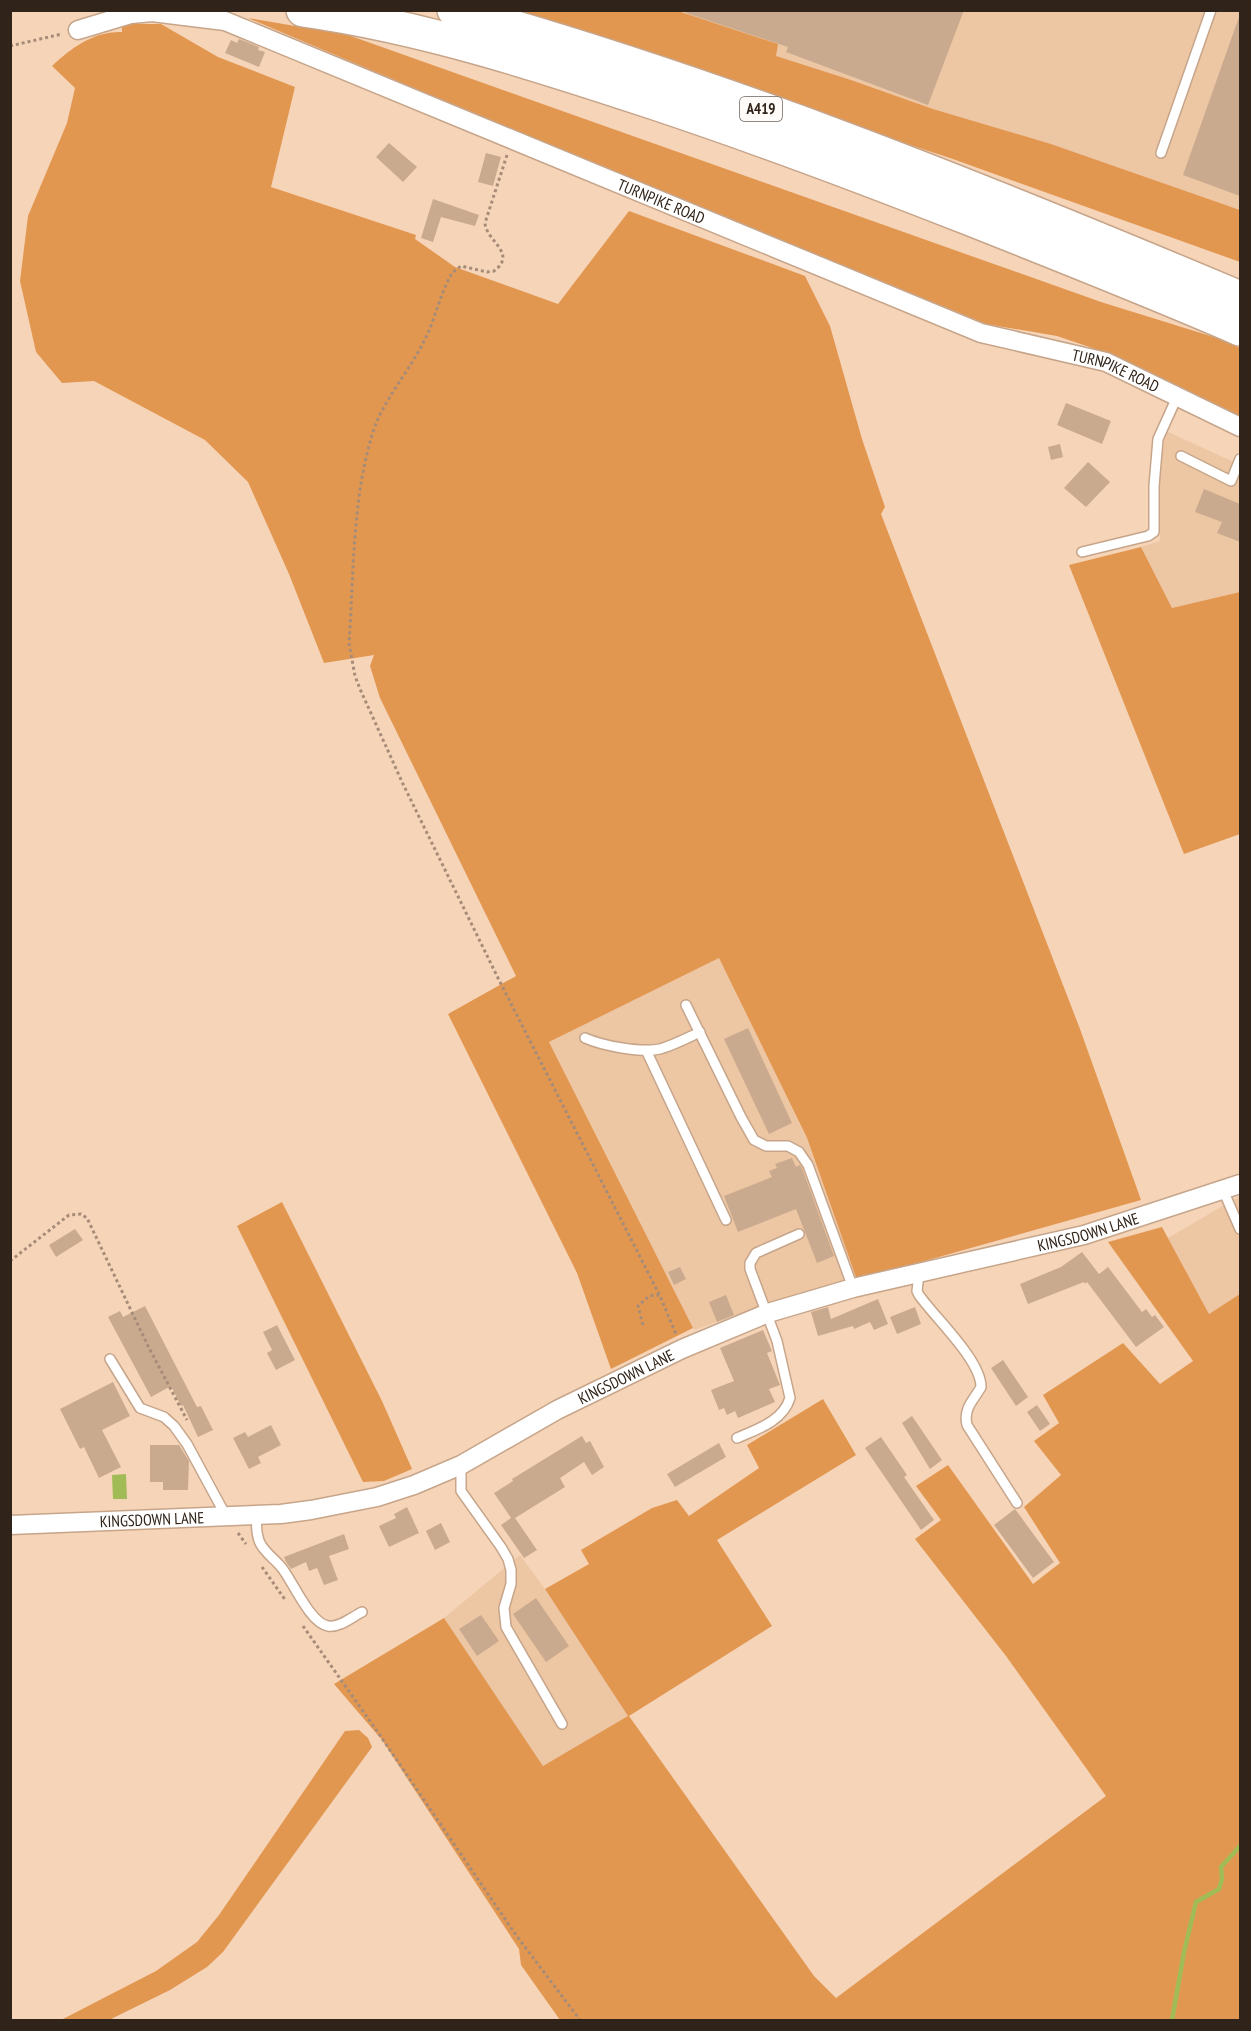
<svg xmlns="http://www.w3.org/2000/svg" width="1251" height="2031" viewBox="0 0 1251 2031" font-family="'PT Sans Narrow',sans-serif">
<style>
.built{fill:#edc6a4}
.green{fill:#e29751}
.water{fill:#a1bc56}
.lines{fill:none;stroke-linecap:round;stroke-linejoin:round}
.stream{stroke:#a1bc56;stroke-width:4.5}
.building{fill:#caaa8e}
.lane-casing{stroke:#c6a58a;stroke-width:12}
.street-casing{stroke:#c6a58a;stroke-width:21}
.highway-casing{stroke:#c6a58a;stroke-width:36}
.path{stroke:#a68c78;stroke-width:3;stroke-dasharray:3 3;stroke-linecap:butt}
.lane{stroke:#fff;stroke-width:9}
.street{stroke:#fff;stroke-width:18}
.highway{stroke:#fff;stroke-width:33}
.labels{text-anchor:middle;stroke-width:4.5;stroke-linejoin:round;paint-order:stroke}
.shield{fill:#fffbf8;stroke:#6e645c;stroke-width:1.5}
.shield-label{font-size:15px;font-weight:bold;fill:#302319}
.street-label{font-size:16px;fill:#302319;stroke:#fffbf8}
</style>
<rect width="100%" height="100%" fill="#f6d4b8"/>
<g class="built">
<polygon points="580,11 1240,11 1240,210 1051,144 933,109 851,80"/>
<polygon points="1166,431 1240,465 1240,592 1172,608 1141,547 1160,541 1158,478"/>
<polygon points="719,958 807,1139 857,1280 759,1307 694,1330 549,1042"/>
<polygon points="1240,1196 1240,1294 1209,1314 1168,1238"/>
<polygon points="520,1555 545,1589 629,1716 543,1766 444,1618"/>
</g>
<g class="green">
<polygon points="498,11 678,11 778,44 776,56 851,80 933,109 1051,144 1240,210 1240,262 950,158"/>
<polygon points="248,18 348,35 1101,302 1217,338 1240,348 1240,416 1113,355 1057,336 986,324 503,126"/>
<path d="M122,24H161L218,57L295,87L271,187L416,235L415,239L455,267L558,304L629,211L805,276L830,326L862,439L885,507L881,514L1080,1029L1141,1200L857,1280L807,1138L719,958L549,1042L693,1328L611,1369L577,1273L448,1014L516,976L380,698L370,666L374,655L324,663L289,574L248,482L205,440L94,381L62,383L36,352L20,281L28,216L67,123L75,88L52,66C71,48 94,31 122,32Z"/>
<polygon points="1141,547 1172,608 1240,592 1240,834 1184,854 1069,565"/>
<polygon points="282,1202 382,1401 412,1469 384,1481 363,1482 237,1226"/>
<polygon points="1162,1227 1209,1314 1240,1294 1240,2020 560,2020 521,1965 519,1949 382,1740 334,1684 444,1618 543,1766 628,1716 545,1589 589,1564 581,1550 652,1508 677,1500 689,1516 759,1468 747,1445 823,1399 856,1455 717,1540 772,1626 629,1716 814,1976 836,1998 1106,1796 1006,1656 915,1539 941,1520 916,1486 948,1465 1033,1584 1060,1563 1024,1507 1061,1475 1034,1441 1059,1423 1043,1395 1123,1343 1160,1384 1193,1361 1108,1242"/>
<polygon points="359,1730 368,1738 372,1747 223,1952 207,1967 170,1990 109,2020 61,2020 156,1971 197,1942 219,1915 345,1731"/>
</g>
<polygon class="water" points="126,1474 127,1499 113,1499 112,1475"/>
<g class="lines">
<polyline class="stream" points="1172,2020 1184,1952 1196,1902 1219,1889 1222,1879 1221,1867 1240,1846"/>
</g>
<g class="building">
<polygon points="687,10 964,10 928,105 786,52 788,47 686,13"/>
<polygon points="1239,17 1240,18 1240,196 1183,175"/>
<polygon points="239,39 259,47 258,50 265,52 259,67 225,53 231,40 237,43"/>
<polygon points="389,143 417,167 403,182 376,157"/>
<polygon points="486,153 501,157 493,186 478,182"/>
<polygon points="433,199 479,215 475,226 441,217 433,242 421,238"/>
<polygon points="1066,403 1111,421 1102,444 1057,425"/>
<polygon points="1060,444 1063,457 1051,460 1048,447"/>
<polygon points="1088,462 1110,482 1086,507 1064,488"/>
<polygon points="1204,489 1240,504 1240,542 1217,533 1222,522 1195,512"/>
<polygon points="748,1028 792,1123 769,1134 724,1039"/>
<polygon points="792,1158 796,1167 800,1165 802,1168 834,1256 817,1263 796,1209 738,1232 724,1196 772,1177 769,1171 777,1168 775,1164"/>
<polygon points="75,1229 83,1240 56,1257 49,1245"/>
<polygon points="1082,1252 1099,1274 1108,1267 1142,1312 1146,1309 1152,1317 1155,1315 1164,1327 1136,1347 1087,1282 1085,1284 1084,1282 1028,1304 1020,1284 1061,1267"/>
<polygon points="680,1267 686,1279 674,1285 668,1272"/>
<polygon points="726,1295 734,1315 717,1322 709,1302"/>
<polygon points="878,1299 888,1324 874,1330 870,1322 854,1329 853,1326 818,1336 811,1312 828,1307 831,1319"/>
<polygon points="145,1306 197,1407 201,1406 213,1430 198,1437 183,1405 181,1406 171,1386 151,1397 108,1317 120,1311 123,1317"/>
<polygon points="915,1307 921,1324 897,1334 890,1317"/>
<polygon points="277,1325 295,1360 276,1370 267,1353 272,1350 263,1332"/>
<polygon points="763,1330 772,1351 767,1353 780,1385 769,1389 775,1402 738,1418 735,1411 727,1415 724,1408 719,1410 711,1390 734,1381 720,1348"/>
<polygon points="1003,1360 1028,1397 1016,1406 991,1368"/>
<polygon points="113,1382 130,1416 102,1430 121,1467 99,1478 84,1447 80,1449 60,1409"/>
<polygon points="1037,1405 1050,1424 1040,1431 1027,1412"/>
<polygon points="912,1416 942,1460 930,1469 902,1423"/>
<polygon points="271,1425 281,1445 258,1457 261,1463 249,1469 233,1438 245,1432 248,1437"/>
<polygon points="582,1436 586,1443 590,1441 604,1467 592,1475 584,1462 560,1478 565,1487 515,1518 537,1550 524,1558 501,1525 511,1518 494,1493 513,1481 512,1479"/>
<polygon points="881,1437 907,1475 904,1477 934,1520 921,1530 865,1448"/>
<polygon points="719,1443 726,1457 675,1487 667,1474"/>
<polygon points="150,1445 179,1445 189,1461 188,1490 163,1490 163,1482 150,1482"/>
<polygon points="407,1507 419,1533 389,1547 379,1526 396,1518 394,1514"/>
<polygon points="1015,1509 1054,1562 1033,1578 994,1525"/>
<polygon points="441,1523 450,1542 435,1550 426,1531"/>
<polygon points="344,1534 349,1549 329,1556 338,1580 324,1585 317,1568 309,1571 306,1562 291,1569 286,1562 284,1557"/>
<polygon points="536,1598 569,1646 546,1662 513,1614"/>
<polygon points="481,1615 499,1641 477,1656 459,1629"/>
</g>
<g class="lines">
<defs>
<g id="lane">
<polyline points="1161,153 1211,10"/>
<polyline points="1181,456 1231,481 1240,459"/>
<polyline points="1082,552 1148,536 1154,532 1154,486 1158,439 1177,397"/>
<polyline points="686,1005 741,1117 754,1140 766,1146 788,1146 799,1152 808,1165 853,1288"/>
<path d="M585,1038C603,1046 641,1053 660,1049C674,1045 687,1038 700,1032"/>
<polyline points="646,1050 726,1220"/>
<polyline points="1223,1190 1240,1229"/>
<path d="M919,1274L917,1291L919,1295C935,1318 981,1360 981,1387C974,1400 963,1408 967,1425L1017,1503"/>
<polyline points="110,1359 140,1408 164,1417 174,1426 187,1444 226,1516"/>
<path d="M737,1438C758,1429 783,1421 790,1398L777,1341L750,1269V1263L756,1253L799,1234"/>
<polyline points="461,1465 461,1491 501,1547 508,1559 511,1570 511,1584 504,1608 506,1627 562,1724"/>
<path d="M257,1515C256,1525 256,1534 260,1543C265,1553 275,1559 282,1568C293,1582 310,1623 328,1626C339,1628 352,1617 362,1612"/>
</g>
<g id="street">
<path id="s1" d="M78,30L131,14L152,12L225,21L981,333L1106,362L1240,427"/>
<path id="s2" d="M10,1525L281,1514L311,1510L377,1497L414,1485L461,1465L557,1410L682,1349L768,1313L853,1288L1084,1235L1240,1184"/>
</g>
<g id="highway">
<path d="M303,10C423,27 540,65 655,103C760,138 864,177 968,218C1059,254 1150,290 1240,329"/>
<path d="M454,10C724,85 983,190 1240,298"/>
</g>
</defs>
<use href="#lane" class="lane-casing"/>
<use href="#street" class="street-casing"/>
<use href="#highway" class="highway-casing"/>
<g class="path">
<polyline points="10,46 62,34"/>
<path d="M507,155L485,223C486,241 518,253 494,271L487,272L461,266L453,272C440,292 436,318 425,339C411,369 387,395 375,426C352,493 354,573 349,643L355,676L360,689L403,784L497,976L660,1296L676,1334"/>
<polyline points="10,1261 69,1215 81,1214 87,1218 148,1346 187,1420"/>
<polyline points="643,1325 638,1306 649,1296 659,1295"/>
<polyline points="238,1533 246,1544"/>
<polyline points="262,1567 286,1601"/>
<polyline points="303,1626 377,1731 516,1935 580,2020"/>
</g>
<use href="#lane" class="lane"/>
<use href="#street" class="street"/>
<use href="#highway" class="highway"/>
</g>
<g class="labels">
<rect class="shield" x="740" y="97" width="42" height="24" rx="4.5"/>
<g class="shield-label">
<text x="761" y="114">A419</text>
</g>
<g class="street-label">
<text dy="6" stroke="none"><textPath href="#s1" startOffset="622">TURNPIKE ROAD</textPath></text>
<text dy="6" stroke="none"><textPath href="#s1" startOffset="1108">TURNPIKE ROAD</textPath></text>
<text dy="6" stroke="none"><textPath href="#s2" startOffset="1132">KINGSDOWN LANE</textPath></text>
<text dy="6" stroke="none"><textPath href="#s2" startOffset="646">KINGSDOWN LANE</textPath></text>
<text dy="6" stroke="none"><textPath href="#s2" startOffset="142">KINGSDOWN LANE</textPath></text>
</g>
</g>
<rect width="1251" height="2031" fill="none" stroke="#302319" stroke-width="24"/>
</svg>
